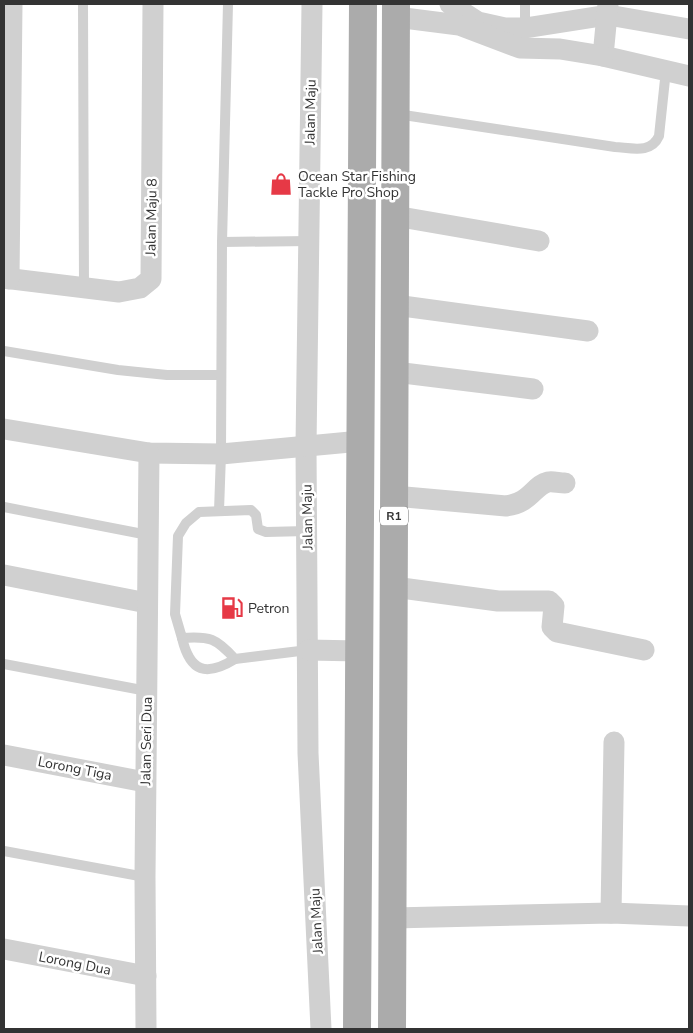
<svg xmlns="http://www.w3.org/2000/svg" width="693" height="1033" viewBox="0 0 693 1033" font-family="'Nunito Sans',sans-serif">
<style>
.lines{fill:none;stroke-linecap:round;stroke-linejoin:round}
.service{stroke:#d0d0d0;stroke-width:10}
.minor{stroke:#d0d0d0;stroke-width:21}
.primary{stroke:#ababab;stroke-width:28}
.labels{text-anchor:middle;stroke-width:5;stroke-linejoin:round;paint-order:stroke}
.shield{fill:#fff;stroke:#707070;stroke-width:1}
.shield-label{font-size:12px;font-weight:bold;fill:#333}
.street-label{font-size:14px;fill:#333;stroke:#fff}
.poi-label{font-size:14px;fill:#333;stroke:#fff;text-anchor:start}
</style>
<rect width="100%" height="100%" fill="#fff"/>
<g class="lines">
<g class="service">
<polyline points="83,4 84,289"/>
<polyline points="525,4 525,28"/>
<path d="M397,114L615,147C632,148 651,154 659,136L666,70"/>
<polyline points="222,242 309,241"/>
<polyline points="4,351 118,370 167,375 220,375"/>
<polyline points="4,507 148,535"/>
<polyline points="219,511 221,454 222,242 228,4"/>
<path d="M307,531L266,532L258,529L256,515L251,510L199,512L186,523L178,536L175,614L182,638C210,636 216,638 235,659L308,650"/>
<path d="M182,638C190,672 206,677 235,659"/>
<polyline points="4,664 147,691"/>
<polyline points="4,851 145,877"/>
</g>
<g class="minor">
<polyline points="312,4 306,446 308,753 321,1029"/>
<polyline points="450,4 478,22 505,28 525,28 608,15 689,29"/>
<polyline points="608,4 603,56 689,76"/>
<polyline points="396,17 459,25 520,48 560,49 603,56"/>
<polyline points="395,216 539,241"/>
<polyline points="4,278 119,292 140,288 151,279 153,4"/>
<polyline points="9,279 12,4"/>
<polyline points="395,305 588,331"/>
<polyline points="395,372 533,389"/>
<polyline points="4,429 149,453 221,454 361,441"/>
<path d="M394,496L506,506C531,503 534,485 548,482C553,481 559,483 565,483"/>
<polyline points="4,575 147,603"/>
<polyline points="394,587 498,601 549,601 554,606 552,627 557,632 644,650"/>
<polyline points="308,650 359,651"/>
<polyline points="4,755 145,782"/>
<polyline points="611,913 614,742"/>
<polyline points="393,918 611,913 689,916"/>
<polyline points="4,949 146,976"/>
<polyline points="146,1029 145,877 149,453"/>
</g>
<g class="primary">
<polyline points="357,1029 363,4"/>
<polyline points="392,1029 396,4"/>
</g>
</g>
<defs>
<symbol id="shop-bare" viewBox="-9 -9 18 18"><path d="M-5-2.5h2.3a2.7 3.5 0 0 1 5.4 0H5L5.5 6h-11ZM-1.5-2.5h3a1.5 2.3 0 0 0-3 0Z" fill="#e63946" stroke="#fff" stroke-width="2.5" paint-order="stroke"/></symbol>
<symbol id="fuel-bare" viewBox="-9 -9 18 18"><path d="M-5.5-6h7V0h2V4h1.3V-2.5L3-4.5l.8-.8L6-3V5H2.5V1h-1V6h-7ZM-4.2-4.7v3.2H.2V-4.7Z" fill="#e63946" stroke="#fff" stroke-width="2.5" paint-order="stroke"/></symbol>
</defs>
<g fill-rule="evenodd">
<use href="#shop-bare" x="265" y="168" width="32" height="32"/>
<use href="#fuel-bare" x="216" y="592" width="32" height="32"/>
</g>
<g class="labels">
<rect class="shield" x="380" y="506.5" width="28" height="19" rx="4"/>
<g class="shield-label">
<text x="394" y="520">R1</text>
</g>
<g class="street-label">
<text transform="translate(310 112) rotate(-89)" y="5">Jalan Maju</text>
<text transform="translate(151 217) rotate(-89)" y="5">Jalan Maju 8</text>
<text transform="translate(307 517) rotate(-91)" y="5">Jalan Maju</text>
<text transform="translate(146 741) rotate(-89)" y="5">Jalan Seri Dua</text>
<text transform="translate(75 768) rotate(11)" y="5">Lorong Tiga</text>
<text transform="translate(316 921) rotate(-93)" y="5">Jalan Maju</text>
<text transform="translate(75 963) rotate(11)" y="5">Lorong Dua</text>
</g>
<g class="poi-label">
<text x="298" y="181">Ocean Star Fishing<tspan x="298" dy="16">Tackle Pro Shop</tspan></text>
<text x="248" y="613">Petron</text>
</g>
</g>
<rect width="693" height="1033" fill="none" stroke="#333333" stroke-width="10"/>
</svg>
